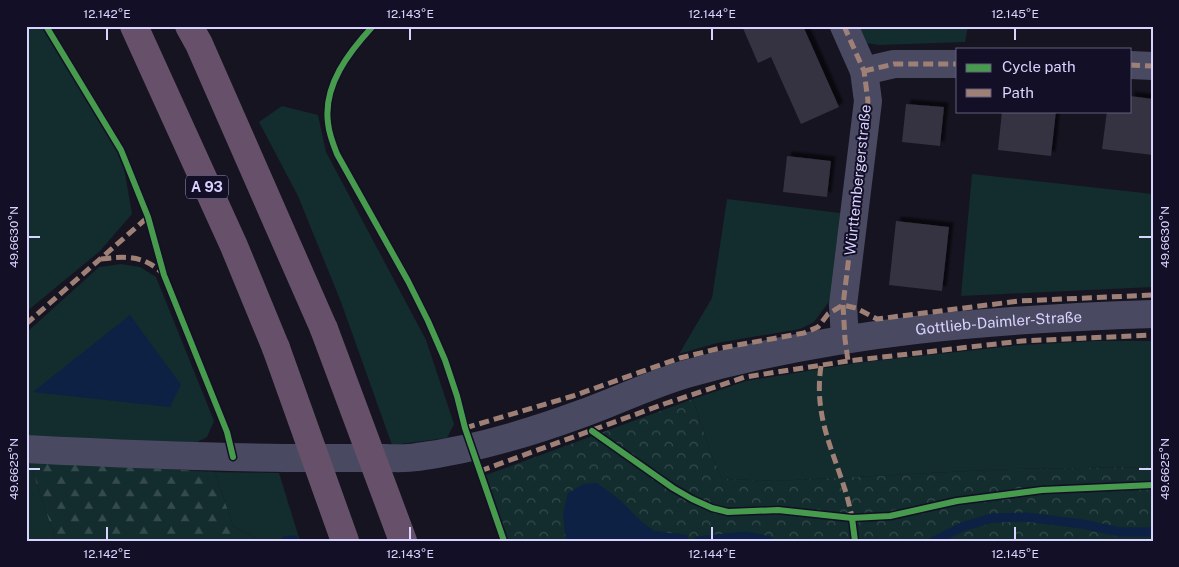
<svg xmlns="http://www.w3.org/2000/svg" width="1179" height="567" viewBox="0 0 1179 567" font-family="'Public Sans',sans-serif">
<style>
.grass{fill:#132c2d}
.forest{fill:url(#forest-firs)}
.park{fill:url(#park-crowns)}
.water{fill:#0d2144}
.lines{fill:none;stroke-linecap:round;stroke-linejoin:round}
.stream{stroke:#0d2144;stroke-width:9}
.building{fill:#343243;filter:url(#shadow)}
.minor{stroke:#4a4962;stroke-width:28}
.motorway{stroke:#67516a;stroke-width:28}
.motorway-bridge{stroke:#67516a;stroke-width:28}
.quiet{stroke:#9e8076;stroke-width:5;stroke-dasharray:10 5;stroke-linecap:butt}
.cycleway-casing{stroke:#130f26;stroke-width:9}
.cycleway{stroke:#469c4c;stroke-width:6}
.ticks{fill:none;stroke:#d9d4ff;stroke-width:2}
.labels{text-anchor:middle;stroke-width:4;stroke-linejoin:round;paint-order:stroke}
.shield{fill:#130f26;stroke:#9e99be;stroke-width:1}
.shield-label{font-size:14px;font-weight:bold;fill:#d9d4ff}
.street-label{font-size:15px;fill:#d9d4ff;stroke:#130f26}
.neatline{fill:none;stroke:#d9d4ff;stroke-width:2}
.ticks-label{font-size:12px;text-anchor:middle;fill:#d9d4ff}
</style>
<defs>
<pattern id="forest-firs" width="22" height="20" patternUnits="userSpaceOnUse" patternTransform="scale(1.25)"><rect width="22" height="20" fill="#132c2d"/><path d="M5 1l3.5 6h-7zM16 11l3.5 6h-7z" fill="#354a4c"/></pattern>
<pattern id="park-crowns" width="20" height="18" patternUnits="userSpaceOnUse" patternTransform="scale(1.25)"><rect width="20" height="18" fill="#132c2d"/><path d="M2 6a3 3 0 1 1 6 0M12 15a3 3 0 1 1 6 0" fill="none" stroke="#354a4c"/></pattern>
<filter id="shadow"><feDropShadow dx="4.5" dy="-4.5" stdDeviation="1" flood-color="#0009"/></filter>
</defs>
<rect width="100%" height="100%" fill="#161421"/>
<g class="grass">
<polygon points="26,26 46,26 121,150 132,214 100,251 26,312"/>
<polygon points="853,26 968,26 965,42 879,45 865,43"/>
<polygon points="282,106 318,115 326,152 426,340 454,424 447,438 392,445 341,302 298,196 259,122"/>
<polygon points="972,174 1153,194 1153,287 961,296"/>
<polygon points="727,199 840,213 837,291 814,322 800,329 717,343 679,354 712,298"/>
<polygon points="121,264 140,267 156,277 214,421 207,437 193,444 26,438 26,333 99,267"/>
<polygon points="1093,341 1153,341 1153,467 1009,469 775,481 722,479 710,451 693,399 746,381 856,363 1021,345"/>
<polygon points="26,461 29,461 56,541 26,541"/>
<polygon points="215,472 279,473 300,541 262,541 233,526"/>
</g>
<polygon class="forest" points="29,461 215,472 233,526 262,541 186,541 182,539 56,541"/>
<polygon class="park" points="693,399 710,451 722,479 775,481 1009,469 1153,467 1153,541 508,541 486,475"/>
<g class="water">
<polygon points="130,315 181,385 170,407 33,392"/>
<polygon points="597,483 621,501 642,522 654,531 687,535 689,541 566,541 563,514 568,493 584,484"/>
</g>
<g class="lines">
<g class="stream">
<polyline points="285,541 294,540"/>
<polyline points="698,541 746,536 769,541"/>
<polyline points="934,541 962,527 992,518 1026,517 1082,524 1120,532 1153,532"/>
</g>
</g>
<g class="building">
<polygon points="742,26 803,26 839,107 801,124 771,57 758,63"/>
<polygon points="1130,96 1153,99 1153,155 1102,149 1107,111 1130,111"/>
<polygon points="906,104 944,107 940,146 902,142"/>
<polygon points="1002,111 1056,111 1051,156 998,150"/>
<polygon points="787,156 831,161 827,197 783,192"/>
<polygon points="896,221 949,227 942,291 889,285"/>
</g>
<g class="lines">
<g class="minor">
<polyline points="844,26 864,71 868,101 843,305 845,339"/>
<polyline points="1130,65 1153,66"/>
<polyline points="864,71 894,64 958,64"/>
<path id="s1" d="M26,449C122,454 218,458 314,458C337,458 360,458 383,458C394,458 406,459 417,457C472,450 526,434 578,415C615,402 649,385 686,374C839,331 995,319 1153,314"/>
</g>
<g class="motorway">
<polyline points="134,26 234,246 276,348"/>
<polyline points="189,26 199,44 324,329"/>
</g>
<g class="motorway-bridge">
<polyline points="324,329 403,541"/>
<polyline points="276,348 345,541"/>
</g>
<g class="quiet">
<polyline points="844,26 864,71 868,101 843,305 845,339 848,361"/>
<polyline points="1130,65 1153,66"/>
<polyline points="864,71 894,64 958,64"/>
<path d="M101,259C126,256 144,255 163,274"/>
<polyline points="26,324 148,217"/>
<path d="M821,366C812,426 842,463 852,518H855"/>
<polyline points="465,428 573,396 680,358 721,348 804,333 818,327 828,314 843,305 856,308 877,319 1019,301 1153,295"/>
<polyline points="480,471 664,404 745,377 848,361 1022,341 1153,335"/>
</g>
<defs>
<g id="cycleway">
<polyline points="46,26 121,150 148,217 164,275 227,432 233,457"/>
<path d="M373,26C349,52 323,85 328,123C329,134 333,144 337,154L408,281L428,321L445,360L457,396L465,428L504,541"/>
<polyline points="592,431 673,488 692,499 712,508 728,512 778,510 852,518 855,541"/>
<polyline points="852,518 890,516 957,501 1042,490 1153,485"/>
</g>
</defs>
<use href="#cycleway" class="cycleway-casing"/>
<use href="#cycleway" class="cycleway"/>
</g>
<path class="ticks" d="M107,28V40M410,28V40M712,28V40M1015,28V40M28,237H40M1139,237H1152M28,469H40M1139,469H1152M107,527V540M410,527V540M712,527V540M1015,527V540"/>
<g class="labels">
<rect class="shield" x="186" y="175.5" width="42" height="23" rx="4"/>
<g class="shield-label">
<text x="207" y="192">A 93</text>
</g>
<g class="street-label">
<text transform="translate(858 180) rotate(-84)" y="5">Württembergerstraße</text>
<text dy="5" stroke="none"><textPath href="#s1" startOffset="991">Gottlieb-Daimler-Straße</textPath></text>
</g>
</g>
<rect width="1179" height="567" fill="none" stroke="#130f26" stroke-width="55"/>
<rect x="956" y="48" width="175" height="65" fill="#130f26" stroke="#625e7d"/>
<rect x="966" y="64" width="25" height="8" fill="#469c4c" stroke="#625e7d"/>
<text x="1002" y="72" font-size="15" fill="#d9d4ff">Cycle path</text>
<rect x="966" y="89" width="25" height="8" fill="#9e8076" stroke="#625e7d"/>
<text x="1002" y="98" font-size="15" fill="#d9d4ff">Path</text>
<rect x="28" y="28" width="1124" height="512" class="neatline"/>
<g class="ticks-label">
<text x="107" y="18">12.142°E</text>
<text x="410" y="18">12.143°E</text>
<text x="712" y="18">12.144°E</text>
<text x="1015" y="18">12.145°E</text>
<text transform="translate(14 237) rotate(-90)" y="4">49.6630°N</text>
<text transform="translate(1165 237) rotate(-90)" y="4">49.6630°N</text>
<text transform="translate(14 469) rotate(-90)" y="4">49.6625°N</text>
<text transform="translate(1165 469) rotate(-90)" y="4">49.6625°N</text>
<text x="107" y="558">12.142°E</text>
<text x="410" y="558">12.143°E</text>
<text x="712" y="558">12.144°E</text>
<text x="1015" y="558">12.145°E</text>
</g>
</svg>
